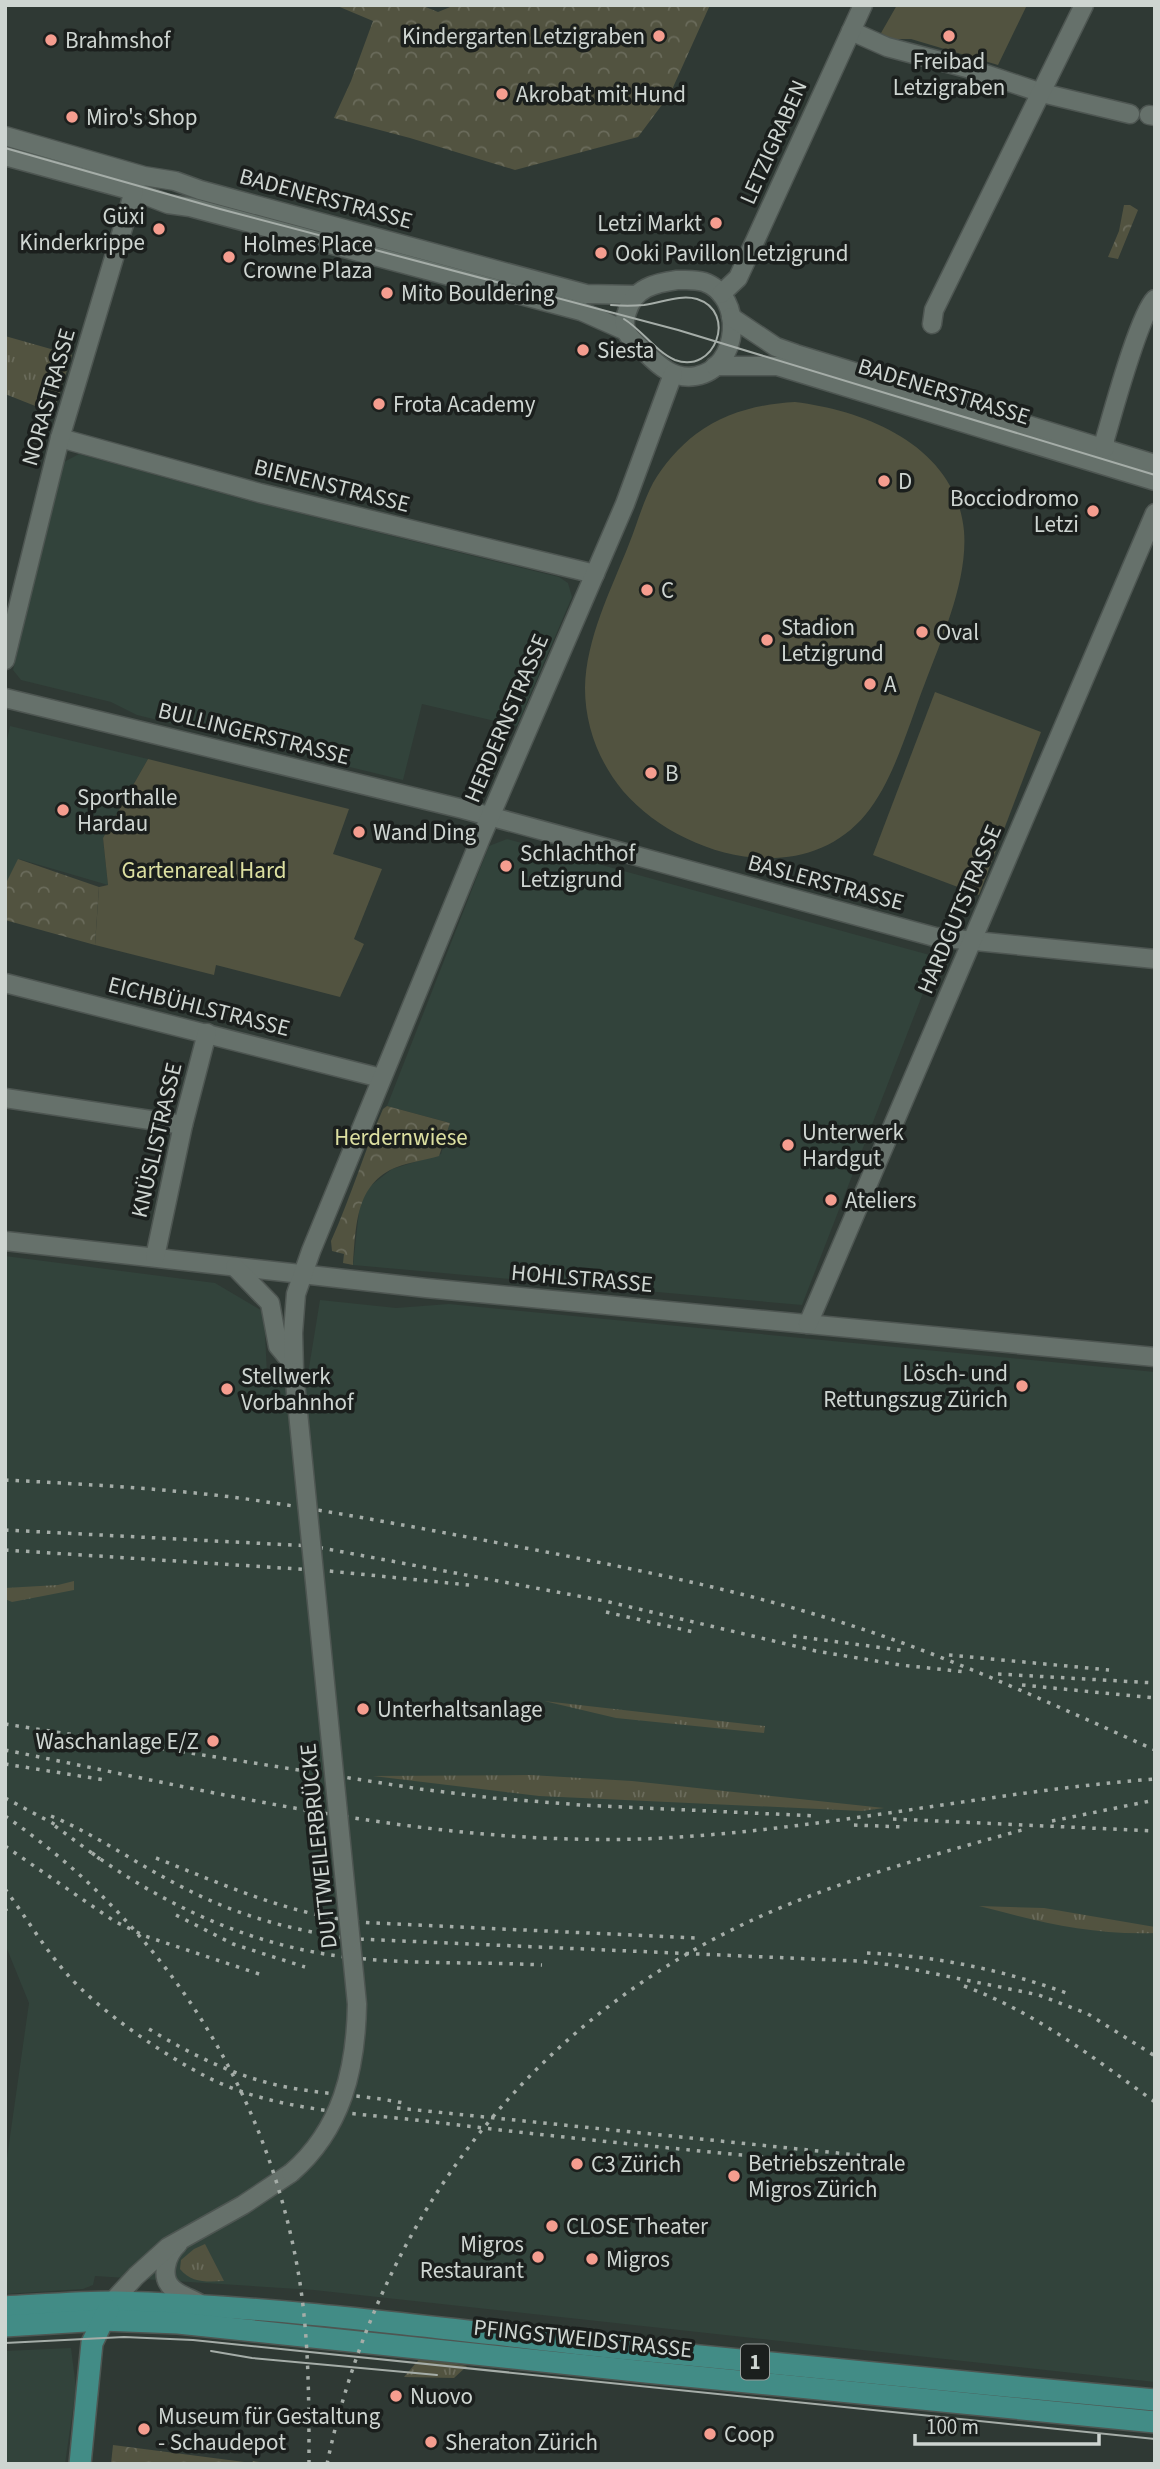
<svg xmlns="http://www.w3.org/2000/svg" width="1160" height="2469" viewBox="0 0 1160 2469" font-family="'Source Sans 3',sans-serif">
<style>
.built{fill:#32433b}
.grass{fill:url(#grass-tufts)}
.park{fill:url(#park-crowns)}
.garden{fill:#525340}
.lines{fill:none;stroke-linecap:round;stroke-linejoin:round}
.minor-casing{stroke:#4e5652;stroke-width:21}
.major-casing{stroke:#4e5652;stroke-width:24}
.minor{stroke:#66716b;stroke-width:18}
.major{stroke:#428c86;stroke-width:21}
.tram{stroke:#a5ada8;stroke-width:2}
.rail{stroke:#a5ada8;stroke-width:3.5;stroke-dasharray:3.5 7;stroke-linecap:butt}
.minor-bridge-casing{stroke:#4e5652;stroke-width:21;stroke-linecap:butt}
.minor-bridge{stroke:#66716b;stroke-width:18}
.poi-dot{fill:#f59d8f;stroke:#1b1f1d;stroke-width:2.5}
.labels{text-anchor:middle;stroke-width:7;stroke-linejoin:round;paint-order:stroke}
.shield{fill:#1b1f1d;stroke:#989e9b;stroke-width:2}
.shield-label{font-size:21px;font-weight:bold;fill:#ced5d1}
.poi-label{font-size:23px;fill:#ced5d1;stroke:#1b1f1d;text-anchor:start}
.street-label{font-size:23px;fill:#ced5d1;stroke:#1b1f1d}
.park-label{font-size:23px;fill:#dde0a1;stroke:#1b1f1d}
</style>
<defs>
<pattern id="grass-tufts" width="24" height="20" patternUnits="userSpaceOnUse" patternTransform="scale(1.75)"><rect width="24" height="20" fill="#525340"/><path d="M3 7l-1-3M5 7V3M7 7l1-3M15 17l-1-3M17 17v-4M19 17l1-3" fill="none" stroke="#6a6b5b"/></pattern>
<pattern id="park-crowns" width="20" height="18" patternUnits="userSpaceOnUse" patternTransform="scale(1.75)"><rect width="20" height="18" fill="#525340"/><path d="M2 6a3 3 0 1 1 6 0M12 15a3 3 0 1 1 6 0" fill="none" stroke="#6a6b5b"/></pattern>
</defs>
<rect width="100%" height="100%" fill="#2f3934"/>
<g class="built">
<polygon points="79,454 253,502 559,577 568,583 572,597 517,726 422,704 403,780 137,715 111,702 21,680 13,670 64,462"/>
<polygon points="10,726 148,759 103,838 108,885 19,859 5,885 5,749"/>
<polygon points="507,839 937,957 802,1305 353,1265 360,1203 369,1187 392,1169 441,1154 450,1123 387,1106 489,846"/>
<polygon points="5,1256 215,1283 264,1312 267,1375 307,1380 320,1300 396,1308 449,1304 1155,1372 1155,2382 314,2290 95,2276 93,2285 83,2289 5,2294 5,2172 29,2003 5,1944"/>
<polygon points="71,2348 76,2388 65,2464 5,2464 5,2351"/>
</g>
<g class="grass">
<polygon points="5,336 72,355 53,413 5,394"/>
<polygon points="74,1581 74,1590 12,1602 5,1599 5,1588 58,1585"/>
<polygon points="544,1701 765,1726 764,1733 616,1718"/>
<polygon points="530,1775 632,1781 884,1808 862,1811 539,1796 373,1776"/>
<path d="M979,1906L1044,1908L1155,1927V1933C1089,1935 1041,1922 979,1906Z"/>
<path d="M205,2244L224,2281C207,2282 191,2283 180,2269L181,2260L194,2249Z"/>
<polygon points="421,2357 467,2366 454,2378 404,2377"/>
</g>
<g class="park">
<polygon points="335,5 421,5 438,12 455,5 710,5 670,94 638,137 515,170 410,138 334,118 351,81 373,21"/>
<polygon points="1124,205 1130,205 1138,210 1118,259 1108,257 1119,231"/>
<polygon points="18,859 99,887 95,945 5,920 5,885"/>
<path d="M387,1106L450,1123L439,1156C425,1160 410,1162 397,1167C355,1183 356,1227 353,1265L343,1263L344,1254L332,1251L331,1241C351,1197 364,1152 383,1109Z"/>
<polygon points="113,2445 252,2463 253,2461 275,2464 111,2464"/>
</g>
<g class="garden">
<polygon points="897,5 1027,5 998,65 911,39 891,39 881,33"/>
<path d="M795,402C868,411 956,447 964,531C968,580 942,638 925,683C909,724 894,780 866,814C803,891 680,857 623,791C599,762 585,726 585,688C586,638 611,590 629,544C637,524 643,502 653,483C663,465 680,446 696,434C726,412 760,404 795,402Z"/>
<polygon points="935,692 1041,732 979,895 873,855"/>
<polygon points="148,759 349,809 333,854 382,869 354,939 364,944 340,997 216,965 214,975 95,945 99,887 108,885 103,838"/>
</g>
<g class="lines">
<defs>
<g id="minor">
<polyline points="851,31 887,47 967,68 1042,93 1130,114"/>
<polyline points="1149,115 1155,116"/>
<polyline points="5,136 144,176 175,181 200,190 586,294 636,295"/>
<polyline points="5,156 134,191 168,204 190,207 581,311 626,331"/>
<path d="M677,280C686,280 695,279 704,282C745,296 740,368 696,376C674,380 659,366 645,352C639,346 631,340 627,333C624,326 624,319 627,312C634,288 655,283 677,280Z"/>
<polyline points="721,294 738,278 863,5"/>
<polyline points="731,317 776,347 796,354 1155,464"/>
<polyline points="932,324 934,310 1084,5"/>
<polyline points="715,366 777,366 1155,481"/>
<polyline points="60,438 260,493 595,574"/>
<path d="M1105,448V439C1113,412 1139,315 1155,299"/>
<polyline points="5,660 60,438 134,191"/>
<polyline points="5,698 463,809 935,937 1155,959"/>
<polyline points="5,983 381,1078"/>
<polyline points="5,1098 183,1125"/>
<polyline points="5,1241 426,1288 1155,1357"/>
<polyline points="155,1257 183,1125 207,1033"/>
<polyline points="235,1267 270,1303 278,1346 293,1364"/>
<polyline points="808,1324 1155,513"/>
<polyline points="294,1372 293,1333 296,1294 311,1251 480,840 625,504 673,374"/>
<path d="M178,2244C167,2254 159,2277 173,2289C181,2296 193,2299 202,2305"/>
<polyline points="112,2302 136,2276 168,2247 243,2205 291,2173"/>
</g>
<g id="major">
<path d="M5,2307C42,2305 79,2302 115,2302C284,2306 450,2330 618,2348C797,2367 976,2383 1155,2400"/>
<polyline points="5,2326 102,2320 178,2323 646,2372 1155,2422"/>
<polyline points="80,2464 92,2343 108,2310"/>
</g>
</defs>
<use href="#minor" class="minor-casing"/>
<use href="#major" class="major-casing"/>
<use href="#minor" class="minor"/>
<use href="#major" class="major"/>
<g class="tram">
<polyline points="5,148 220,209 678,330 1155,475"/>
<path d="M611,305C622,306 633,306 644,305C661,303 680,294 697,299C738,312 715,375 675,360C656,352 642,330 624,319"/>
<polyline points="5,2343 124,2337 193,2340 1155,2439"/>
<polyline points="211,2351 252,2358 437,2375"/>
</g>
<g class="rail">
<path d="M5,1480C81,1484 156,1488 232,1497C328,1510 424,1529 520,1547C636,1569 750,1592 862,1629C963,1662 1058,1707 1155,1750"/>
<polyline points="5,1530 311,1546 605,1601 816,1651 900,1665 966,1672"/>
<polyline points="5,1550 329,1571 469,1585"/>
<polyline points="606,1612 698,1633"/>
<polyline points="793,1636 907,1651"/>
<polyline points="949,1655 1109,1670"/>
<polyline points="998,1674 1155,1683"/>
<polyline points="1022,1685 1155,1698"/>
<polyline points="5,1724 420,1789 493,1798 581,1805 816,1816"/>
<path d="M5,1750C215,1792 424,1845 639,1839C813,1833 982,1792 1155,1779"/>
<polyline points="5,1764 105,1780"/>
<polyline points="5,1798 56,1825"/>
<path d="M5,1816C164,1925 270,2092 300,2283C309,2343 309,2403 309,2464"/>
<path d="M51,1816C99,1836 141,1867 188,1890C241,1917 298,1932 357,1939L857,1961L892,1965L1039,1995L1088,2014L1155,2056"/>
<polyline points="893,1819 1155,1831"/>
<polyline points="1052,1821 1155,1800"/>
<polyline points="854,1825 903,1827"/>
<polyline points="55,1826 100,1859"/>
<polyline points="5,1846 114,1921 145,1936 265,1976"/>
<path d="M92,1853C160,1902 236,1938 319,1953C392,1966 468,1961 542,1965"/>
<path d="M156,1858C227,1886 296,1918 374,1923L696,1938"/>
<path d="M5,1889C26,1917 44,1948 67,1974C99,2011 164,2055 207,2077C276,2112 359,2113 434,2122C578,2140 722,2153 866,2167"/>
<polyline points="5,1908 9,1916"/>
<polyline points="176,1915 233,1944 305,1967"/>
<path d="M867,1953C936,1956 1004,1970 1069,1994"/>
<path d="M964,1986C1037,2013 1092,2057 1155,2102"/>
<path d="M149,2029C192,2055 236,2077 286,2087C327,2095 368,2095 408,2104"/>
<polyline points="397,2108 867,2156"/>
<path d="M327,2464C377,2225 523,2028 746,1923C833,1882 929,1856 1022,1830"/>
</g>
<defs>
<path id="minor-bridge" d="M291,2173C342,2129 356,2069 357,2004L294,1372"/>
</defs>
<use href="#minor-bridge" class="minor-bridge-casing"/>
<use href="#minor-bridge" class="minor-bridge"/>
</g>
<g class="poi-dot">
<circle cx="659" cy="36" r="7"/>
<circle cx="949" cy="36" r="7"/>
<circle cx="51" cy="40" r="7"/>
<circle cx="502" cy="94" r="7"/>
<circle cx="72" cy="117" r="7"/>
<circle cx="716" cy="223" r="7"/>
<circle cx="159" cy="229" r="7"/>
<circle cx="601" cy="253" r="7"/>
<circle cx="229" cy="257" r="7"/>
<circle cx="387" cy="293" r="7"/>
<circle cx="583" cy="350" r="7"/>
<circle cx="379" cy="404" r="7"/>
<circle cx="884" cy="481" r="7"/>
<circle cx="1093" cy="511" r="7"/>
<circle cx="647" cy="590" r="7"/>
<circle cx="922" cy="632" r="7"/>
<circle cx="767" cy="640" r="7"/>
<circle cx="870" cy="684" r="7"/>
<circle cx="651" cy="773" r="7"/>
<circle cx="63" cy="810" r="7"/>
<circle cx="359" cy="832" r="7"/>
<circle cx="506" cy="866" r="7"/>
<circle cx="788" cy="1145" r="7"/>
<circle cx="831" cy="1200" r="7"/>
<circle cx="1022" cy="1386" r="7"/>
<circle cx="227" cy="1389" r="7"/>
<circle cx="363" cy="1709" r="7"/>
<circle cx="213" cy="1741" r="7"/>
<circle cx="577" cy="2164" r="7"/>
<circle cx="734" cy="2176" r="7"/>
<circle cx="552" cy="2226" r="7"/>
<circle cx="538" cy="2257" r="7"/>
<circle cx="592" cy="2259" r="7"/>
<circle cx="396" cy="2396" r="7"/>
<circle cx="144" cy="2429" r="7"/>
<circle cx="710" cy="2434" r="7"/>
<circle cx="431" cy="2442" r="7"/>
</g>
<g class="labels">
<rect class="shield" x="741" y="2344.5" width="28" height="35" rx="5"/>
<g class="shield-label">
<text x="755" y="2369">1</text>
</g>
<g class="poi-label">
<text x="645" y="44" text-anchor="end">Kindergarten Letzigraben</text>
<text x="65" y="48">Brahmshof</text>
<text x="949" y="69" text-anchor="middle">Freibad<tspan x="949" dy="26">Letzigraben</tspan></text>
<text x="516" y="102">Akrobat mit Hund</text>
<text x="86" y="125">Miro's Shop</text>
<text x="145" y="224" text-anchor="end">Güxi<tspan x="145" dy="26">Kinderkrippe</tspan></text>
<text x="702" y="231" text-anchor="end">Letzi Markt</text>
<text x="243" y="252">Holmes Place<tspan x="243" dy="26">Crowne Plaza</tspan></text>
<text x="615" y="261">Ooki Pavillon Letzigrund</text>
<text x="401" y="301">Mito Bouldering</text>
<text x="597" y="358">Siesta</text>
<text x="393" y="412">Frota Academy</text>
<text x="898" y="489">D</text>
<text x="1079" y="506" text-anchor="end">Bocciodromo<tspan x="1079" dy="26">Letzi</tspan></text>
<text x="661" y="598">C</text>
<text x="781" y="635">Stadion<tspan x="781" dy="26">Letzigrund</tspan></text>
<text x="936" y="640">Oval</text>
<text x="884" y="692">A</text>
<text x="665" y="781">B</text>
<text x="77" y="805">Sporthalle<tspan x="77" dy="26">Hardau</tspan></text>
<text x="373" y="840">Wand Ding</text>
<text x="520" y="861">Schlachthof<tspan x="520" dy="26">Letzigrund</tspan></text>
<text x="802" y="1140">Unterwerk<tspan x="802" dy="26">Hardgut</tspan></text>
<text x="845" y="1208">Ateliers</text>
<text x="1008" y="1381" text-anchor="end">Lösch- und<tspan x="1008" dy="26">Rettungszug Zürich</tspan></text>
<text x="241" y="1384">Stellwerk<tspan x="241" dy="26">Vorbahnhof</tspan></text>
<text x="377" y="1717">Unterhaltsanlage</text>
<text x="199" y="1749" text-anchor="end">Waschanlage E/Z</text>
<text x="748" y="2171">Betriebszentrale<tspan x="748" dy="26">Migros Zürich</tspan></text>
<text x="591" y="2172">C3 Zürich</text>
<text x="566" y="2234">CLOSE Theater</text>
<text x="524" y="2252" text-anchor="end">Migros<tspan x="524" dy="26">Restaurant</tspan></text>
<text x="606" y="2267">Migros</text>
<text x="410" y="2404">Nuovo</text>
<text x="158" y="2424">Museum für Gestaltung<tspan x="158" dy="26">- Schaudepot</tspan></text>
<text x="724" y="2442">Coop</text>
<text x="445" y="2450">Sheraton Zürich</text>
</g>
<g class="street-label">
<text transform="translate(773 142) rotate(-66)" y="8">LETZIGRABEN</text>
<text transform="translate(326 198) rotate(15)" y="8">BADENERSTRASSE</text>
<text transform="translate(944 391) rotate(17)" y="8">BADENERSTRASSE</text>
<text transform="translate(48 397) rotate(-74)" y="8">NORASTRASSE</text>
<text transform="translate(332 485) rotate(14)" y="8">BIENENSTRASSE</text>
<text transform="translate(506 718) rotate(-67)" y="8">HERDERNSTRASSE</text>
<text transform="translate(254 733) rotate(14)" y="8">BULLINGERSTRASSE</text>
<text transform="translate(826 882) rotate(15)" y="8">BASLERSTRASSE</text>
<text transform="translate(959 909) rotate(-67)" y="8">HARDGUTSTRASSE</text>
<text transform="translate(199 1006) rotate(14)" y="8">EICHBÜHLSTRASSE</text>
<text transform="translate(156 1140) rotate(-77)" y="8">KNÜSLISTRASSE</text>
<text transform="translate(582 1278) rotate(5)" y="8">HOHLSTRASSE</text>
<text transform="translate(318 1846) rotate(-96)" y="8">DUTTWEILERBRÜCKE</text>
<text transform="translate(583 2338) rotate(6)" y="8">PFINGSTWEIDSTRASSE</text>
</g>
<g class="park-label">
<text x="204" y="878">Gartenareal Hard</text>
<text x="401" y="1145">Herdernwiese</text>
</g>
</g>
<rect width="1160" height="2469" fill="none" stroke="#ced5d1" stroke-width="14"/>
<path d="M915 2434v10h184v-10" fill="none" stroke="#ced5d1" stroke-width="3.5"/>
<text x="926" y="2434" font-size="21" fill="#ced5d1" stroke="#1b1f1d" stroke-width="5" paint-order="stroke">100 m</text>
</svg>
